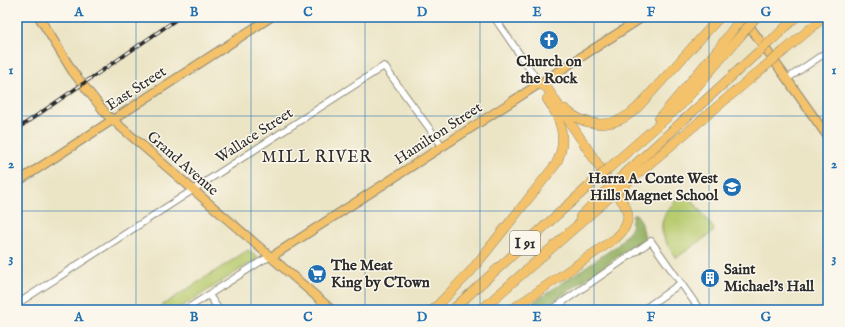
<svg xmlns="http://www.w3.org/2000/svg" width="845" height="327" viewBox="0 0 845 327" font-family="'IM FELL English',serif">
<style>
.green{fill:#b8cb6e;stroke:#727b4c}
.forest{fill:#92af61;stroke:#5e6d46}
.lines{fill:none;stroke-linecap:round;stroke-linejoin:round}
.minor-casing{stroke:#8b8878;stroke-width:8}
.major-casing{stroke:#8b8878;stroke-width:10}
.highway-casing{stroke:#8b8878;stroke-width:10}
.minor{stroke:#fff;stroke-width:6}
.major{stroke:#f4c26a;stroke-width:8}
.highway{stroke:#f4c26a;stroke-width:9}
.rail-casing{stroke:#2b2b2b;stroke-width:3.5}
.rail{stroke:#fbf7ec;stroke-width:2;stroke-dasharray:6;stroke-linecap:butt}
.highway-bridge-casing{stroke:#8b8878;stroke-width:10;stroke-linecap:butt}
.highway-bridge{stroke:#f4c26a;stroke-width:9}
.grid{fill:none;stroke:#1f6fb2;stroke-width:1;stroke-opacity:0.55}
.labels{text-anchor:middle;stroke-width:3;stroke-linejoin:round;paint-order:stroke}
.shield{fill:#fbf7ec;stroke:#696865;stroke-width:1}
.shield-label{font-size:14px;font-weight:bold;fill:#2b2b2b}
.poi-label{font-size:15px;font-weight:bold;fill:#2b2b2b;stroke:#fbf7ec;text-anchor:start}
.street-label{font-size:15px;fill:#2b2b2b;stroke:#fbf7ec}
.neighbourhood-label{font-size:16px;letter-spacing:1px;fill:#2b2b2b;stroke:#fbf7ec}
.neatline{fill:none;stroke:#1f6fb2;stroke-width:1.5}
.grid-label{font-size:13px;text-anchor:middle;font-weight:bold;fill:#1f6fb2}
</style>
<rect width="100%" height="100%" fill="#fbf7ec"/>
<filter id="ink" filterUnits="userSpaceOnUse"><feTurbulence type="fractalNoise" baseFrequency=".025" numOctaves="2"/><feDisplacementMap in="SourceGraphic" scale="8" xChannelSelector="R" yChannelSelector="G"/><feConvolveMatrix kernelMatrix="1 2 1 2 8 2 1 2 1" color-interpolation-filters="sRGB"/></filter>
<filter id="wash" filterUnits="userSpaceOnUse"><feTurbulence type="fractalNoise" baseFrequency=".012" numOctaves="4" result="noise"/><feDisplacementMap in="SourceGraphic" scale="16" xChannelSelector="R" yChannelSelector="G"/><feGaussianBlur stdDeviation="0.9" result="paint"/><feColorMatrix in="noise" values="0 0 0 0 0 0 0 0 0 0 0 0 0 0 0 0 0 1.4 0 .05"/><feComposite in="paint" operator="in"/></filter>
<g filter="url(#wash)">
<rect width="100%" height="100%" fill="#ebe4c5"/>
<g class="green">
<path d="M686,192L714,229L713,232L676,258C654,228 658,215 686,192Z"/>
<polygon points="248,250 258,258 177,310 155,310"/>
</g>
<polygon class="forest" points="633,214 636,214 641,221 645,238 551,303 546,310 522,310 618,245 631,229"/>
</g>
<g filter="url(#ink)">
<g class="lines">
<defs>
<g id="minor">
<polyline points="494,17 540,84"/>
<polyline points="787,79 828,51"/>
<polyline points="209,295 219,310"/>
<polyline points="17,304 384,66 443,147"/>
<polyline points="185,310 263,260 271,257"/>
<polyline points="560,310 557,306 651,241 700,310"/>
<polyline points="643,310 681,283"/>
<polyline points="821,310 828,305"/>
</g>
<g id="major">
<polyline points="39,17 73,72 107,115 332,310"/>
<polyline points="743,17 828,137"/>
<polyline points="17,182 271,17"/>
<polyline points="271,257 643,17"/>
</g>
<g id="highway">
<polyline points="774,38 796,17"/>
<polyline points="784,51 824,17"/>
<path d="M565,109C588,130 617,128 638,107L720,17"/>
<polyline points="659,119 720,47 742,17"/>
<polyline points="609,168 681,105 742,34"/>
<polyline points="618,180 755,55"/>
<polyline points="623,186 763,68"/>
<polyline points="580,217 608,189"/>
<path d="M433,310L471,271L556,164C568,141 562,120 547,99"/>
<polyline points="452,310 599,177"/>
<polyline points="481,310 612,195"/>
<path d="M511,310L616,238C626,229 632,217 624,204L555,100L547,88L540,84"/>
</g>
</defs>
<use href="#minor" class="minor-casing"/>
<use href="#major" class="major-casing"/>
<use href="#highway" class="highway-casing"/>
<use href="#minor" class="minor"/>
<use href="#major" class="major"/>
<use href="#highway" class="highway"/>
<defs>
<polyline id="rail" points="17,129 180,17"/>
</defs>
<use href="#rail" class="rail-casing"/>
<use href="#rail" class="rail"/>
<defs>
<g id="highway-bridge">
<polyline points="742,34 756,17"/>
<polyline points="755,55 774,38"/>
<polyline points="763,68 784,51"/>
<polyline points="599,177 609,168"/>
<polyline points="608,189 618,180"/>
<polyline points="612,195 623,186"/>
</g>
</defs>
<use href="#highway-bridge" class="highway-bridge-casing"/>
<use href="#highway-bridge" class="highway-bridge"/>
</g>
</g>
<path class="grid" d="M136,17V310M251,17V310M365,17V310M480,17V310M594,17V310M709,17V310M17,116H828M17,211H828"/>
<defs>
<symbol id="church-disc" viewBox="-11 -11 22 22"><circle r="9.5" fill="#1f6fb2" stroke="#fbf7ec"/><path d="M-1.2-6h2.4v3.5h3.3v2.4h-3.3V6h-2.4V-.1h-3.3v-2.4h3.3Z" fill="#fff"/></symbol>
<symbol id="school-disc" viewBox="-11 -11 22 22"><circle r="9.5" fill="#1f6fb2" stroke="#fbf7ec"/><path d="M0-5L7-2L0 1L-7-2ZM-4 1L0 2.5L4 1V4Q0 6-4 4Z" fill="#fff"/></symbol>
<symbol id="supermarket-disc" viewBox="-11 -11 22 22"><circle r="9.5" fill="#1f6fb2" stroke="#fbf7ec"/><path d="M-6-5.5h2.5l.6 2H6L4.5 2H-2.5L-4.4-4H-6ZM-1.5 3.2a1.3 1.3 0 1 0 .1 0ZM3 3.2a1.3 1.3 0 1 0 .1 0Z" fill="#fff"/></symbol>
<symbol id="building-disc" viewBox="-11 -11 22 22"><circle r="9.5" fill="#1f6fb2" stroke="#fbf7ec"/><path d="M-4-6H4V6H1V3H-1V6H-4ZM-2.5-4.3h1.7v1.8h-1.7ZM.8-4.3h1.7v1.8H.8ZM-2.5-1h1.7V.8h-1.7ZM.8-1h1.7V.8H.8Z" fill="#fff"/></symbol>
</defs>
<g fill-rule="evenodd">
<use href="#church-disc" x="538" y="29" width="22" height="22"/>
<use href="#school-disc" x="721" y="176" width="22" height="22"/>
<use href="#supermarket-disc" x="306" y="263" width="22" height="22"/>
<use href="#building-disc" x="699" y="267" width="22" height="22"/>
</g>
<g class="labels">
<rect class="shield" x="510" y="231" width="30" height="24" rx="3"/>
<g class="shield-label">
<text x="525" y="248">I 91</text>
</g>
<g class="poi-label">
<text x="549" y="66" text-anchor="middle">Church on<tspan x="549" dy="17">the Rock</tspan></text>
<text x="718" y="183" text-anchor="end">Harra A. Conte West<tspan x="718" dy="17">Hills Magnet School</tspan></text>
<text x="331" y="270">The Meat<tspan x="331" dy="17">King by CTown</tspan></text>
<text x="724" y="274">Saint<tspan x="724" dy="17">Michael's Hall</tspan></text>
</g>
<g class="street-label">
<text transform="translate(136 88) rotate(-33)" y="5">East Street</text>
<text transform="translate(438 133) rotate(-33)" y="5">Hamilton Street</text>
<text transform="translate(254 135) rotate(-33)" y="5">Wallace Street</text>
<text transform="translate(183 163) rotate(41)" y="5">Grand Avenue</text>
</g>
<g class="neighbourhood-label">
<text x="317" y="162">MILL RIVER</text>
</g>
</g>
<rect width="845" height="327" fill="none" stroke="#fbf7ec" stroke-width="44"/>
<rect x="22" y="22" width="801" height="283" class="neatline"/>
<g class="grid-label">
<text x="79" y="16">A</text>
<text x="194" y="16">B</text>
<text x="308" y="16">C</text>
<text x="422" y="16">D</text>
<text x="537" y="16">E</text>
<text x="651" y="16">F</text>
<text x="766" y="16">G</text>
<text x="11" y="74">1</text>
<text x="834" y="74">1</text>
<text x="11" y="168">2</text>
<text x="834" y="168">2</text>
<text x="11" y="262">3</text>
<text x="834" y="262">3</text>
<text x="79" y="321">A</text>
<text x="194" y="321">B</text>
<text x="308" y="321">C</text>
<text x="422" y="321">D</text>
<text x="537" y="321">E</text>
<text x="651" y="321">F</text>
<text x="766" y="321">G</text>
</g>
</svg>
